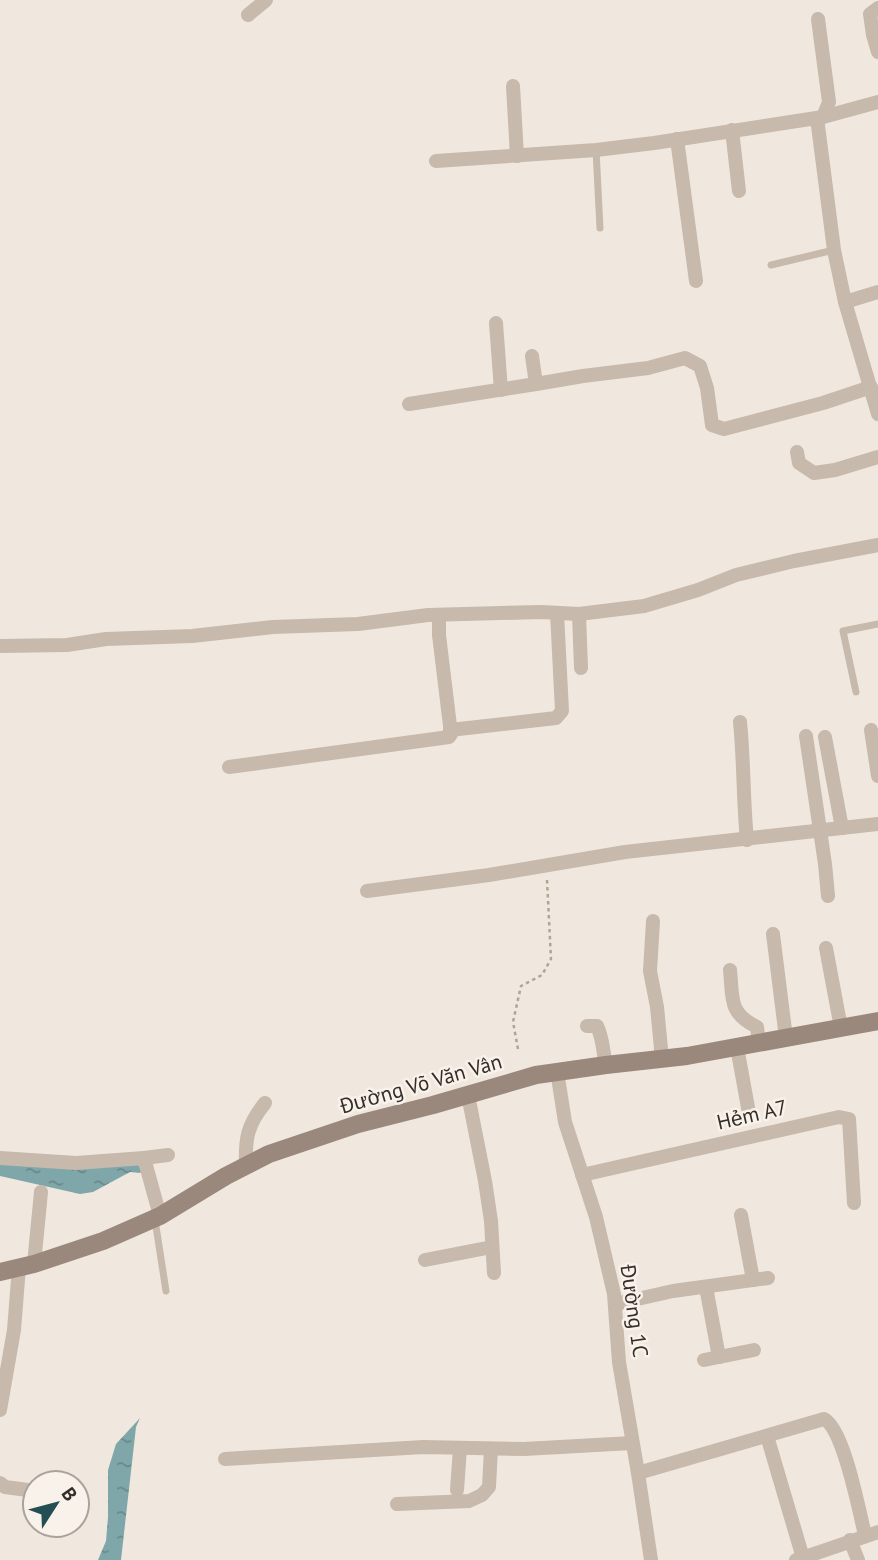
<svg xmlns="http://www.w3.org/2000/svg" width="878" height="1560" viewBox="0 0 878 1560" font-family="'PT Sans',sans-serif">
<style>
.water{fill:url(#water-ripples)}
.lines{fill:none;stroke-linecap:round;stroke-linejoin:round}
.path{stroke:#b2a395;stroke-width:2.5;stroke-dasharray:3.5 3.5;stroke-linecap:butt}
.lane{stroke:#c7b9ab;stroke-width:7}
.street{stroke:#c7b9ab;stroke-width:14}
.secondary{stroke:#9a887c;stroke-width:18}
.labels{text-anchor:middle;stroke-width:5;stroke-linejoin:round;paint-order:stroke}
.street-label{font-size:21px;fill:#352d29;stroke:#f8f2ea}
</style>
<defs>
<pattern id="water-ripples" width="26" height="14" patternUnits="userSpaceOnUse" patternTransform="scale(1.75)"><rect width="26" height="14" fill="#7fa7aa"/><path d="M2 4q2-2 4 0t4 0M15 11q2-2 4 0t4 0" fill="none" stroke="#69888a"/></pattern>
</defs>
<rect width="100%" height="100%" fill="#f0e8de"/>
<g class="water">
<polygon points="135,1160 142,1171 140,1173 130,1172 93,1192 80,1194 0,1176 0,1163"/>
<polygon points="140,1418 136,1427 121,1560 98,1560 106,1541 108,1517 108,1470 116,1444"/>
</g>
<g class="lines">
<polyline class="path" points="518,1049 513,1022 521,986 542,975 551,959 547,880"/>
<g class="lane">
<polyline points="596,150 600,228"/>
<polyline points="771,265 834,250"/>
<polyline points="856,692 843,631 878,624"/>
<polyline points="155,1220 166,1291"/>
</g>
<g class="street">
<polyline points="878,8 870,14 873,35 878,52"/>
<polyline points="248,15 266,0"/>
<polyline points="818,19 829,102 823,117"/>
<polyline points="513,86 517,156"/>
<polyline points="817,118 834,250 845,302 878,414"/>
<polyline points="732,130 739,191"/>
<polyline points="677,139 696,281"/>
<polyline points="436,161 596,150 654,143 823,117 878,102"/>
<polyline points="845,302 878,292"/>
<polyline points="496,323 501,390"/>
<polyline points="532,356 536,384 583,376 648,368 685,358 700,366 707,388 712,425 724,429 823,403 871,387"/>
<polyline points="409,404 536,384"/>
<polyline points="797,452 799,463 814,473 835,470 878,457"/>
<polyline points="579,614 581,668"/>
<polyline points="0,646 67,645 106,639 192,636 273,627 358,624 428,615 541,612 579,614 644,606 698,590 736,575 794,561 878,545"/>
<path d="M740,722C744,761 743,800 747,840"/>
<polyline points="450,730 556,718 562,711 557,613"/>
<polyline points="871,730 878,776"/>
<polyline points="806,736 825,864 828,896"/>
<polyline points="825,737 842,828"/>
<polyline points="229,767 449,737 451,734 439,635 439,615"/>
<polyline points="367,891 489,875 625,852 878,824"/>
<polyline points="653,921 650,971 657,1007 662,1059"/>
<polyline points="773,934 786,1038"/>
<polyline points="826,948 841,1028"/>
<path d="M730,970C733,998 728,1013 757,1027L759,1043"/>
<path d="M587,1026H597C603,1038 603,1052 606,1065"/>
<polyline points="737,1047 749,1113"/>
<polyline points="557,1071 565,1122 596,1217 614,1294 619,1362 638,1473 651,1560"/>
<polyline points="468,1095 485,1181 491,1221 494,1273"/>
<polyline points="0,1158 76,1163 144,1158 160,1216"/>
<polyline points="144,1158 168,1155"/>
<path d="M246,1166C245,1139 247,1125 265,1103"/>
<polyline points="582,1175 839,1117 849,1119 854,1203"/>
<polyline points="741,1215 753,1280"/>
<polyline points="425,1260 492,1247"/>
<polyline points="34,1264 41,1192"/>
<polyline points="706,1287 719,1357"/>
<polyline points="615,1304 673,1291 768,1278"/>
<polyline points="704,1360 754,1350"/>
<polyline points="0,1410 14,1330 19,1267"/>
<polyline points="767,1436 803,1558"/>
<polyline points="225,1459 423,1447 524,1449 632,1443"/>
<path d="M638,1473L824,1419C844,1429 859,1511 865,1535"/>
<polyline points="0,1483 5,1487 35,1491"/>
<polyline points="457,1490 460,1448"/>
<polyline points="397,1504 469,1501 482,1495 489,1487 491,1449"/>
<polyline points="850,1540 858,1560"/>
<polyline points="796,1560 878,1532"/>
</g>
<polyline class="secondary" points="0,1272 34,1264 103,1241 160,1216 226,1176 269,1154 358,1124 433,1105 536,1075 606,1065 687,1056 878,1021"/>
</g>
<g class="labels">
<g class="street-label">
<text transform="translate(421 1084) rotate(-16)" y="7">Đường Võ Văn Vân</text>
<text transform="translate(752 1115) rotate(-13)" y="7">Hẻm A7</text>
<text transform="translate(634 1311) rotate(82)" y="7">Đường 1C</text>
</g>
</g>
<g transform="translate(56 1504) rotate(54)"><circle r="33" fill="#f8f2ea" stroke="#aaa39d" stroke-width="2"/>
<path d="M0-5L12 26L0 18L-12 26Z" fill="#234e53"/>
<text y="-10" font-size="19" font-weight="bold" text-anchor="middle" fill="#352d29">B</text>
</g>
</svg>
